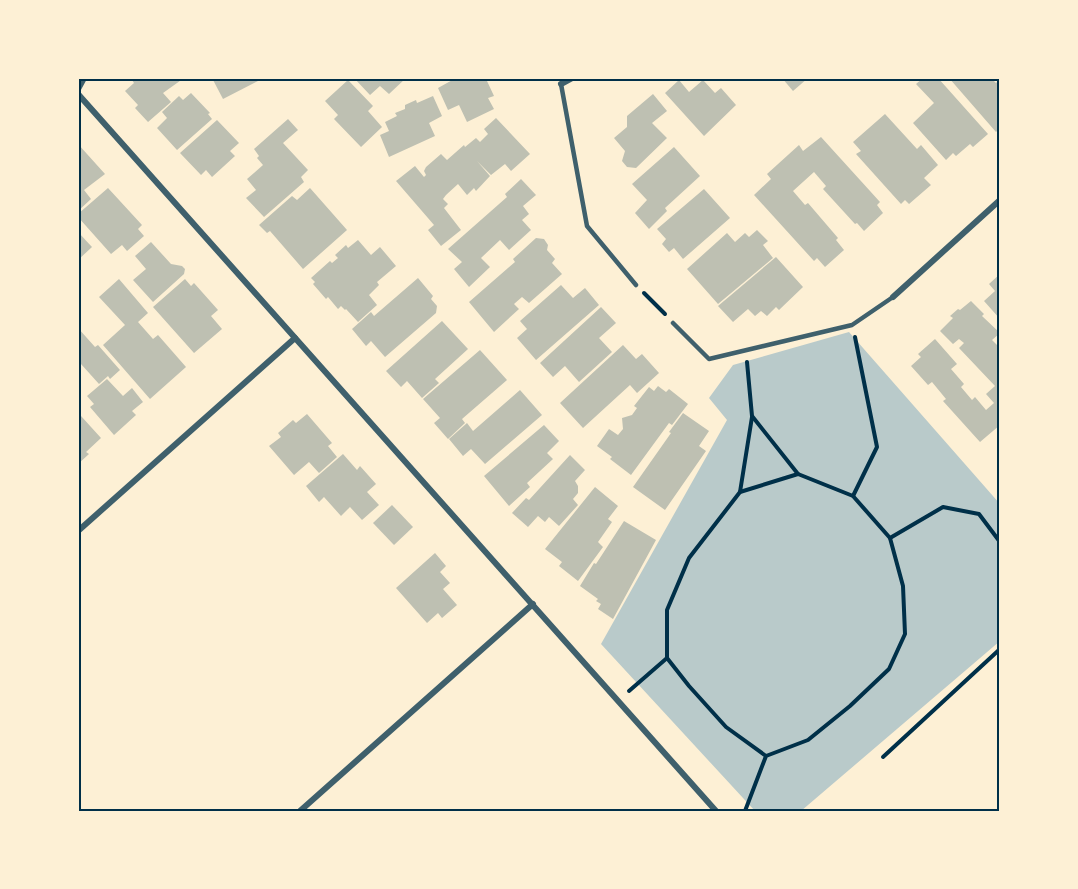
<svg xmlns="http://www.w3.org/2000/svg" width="1078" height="889" viewBox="0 0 1078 889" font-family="Cabin,sans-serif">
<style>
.green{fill:#b9caca}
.building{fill:#bec0b2}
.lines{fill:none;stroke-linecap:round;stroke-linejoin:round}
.path{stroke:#003049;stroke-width:4}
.service{stroke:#3f606c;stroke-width:4.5}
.minor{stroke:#3f606c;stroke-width:6}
.neatline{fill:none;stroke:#003049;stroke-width:2}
</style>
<rect width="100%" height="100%" fill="#fdf0d5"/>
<polygon class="green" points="849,332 1000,504 1000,641 801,811 755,811 601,644 727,420 709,398 733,365"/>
<g class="building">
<polygon points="134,78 184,78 163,93 171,102 148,122 135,108 138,105 125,91 134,83 132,80"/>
<polygon points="212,78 264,78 223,99"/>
<polygon points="354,78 406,78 389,94 380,86 370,95"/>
<polygon points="456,78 488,78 487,81 494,96 488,98 494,109 467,122 459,105 448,110 438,88"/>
<polygon points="782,78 808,78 793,91"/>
<polygon points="923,78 938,78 988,134 973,147 970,144 956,156 953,153 946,160 913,123 934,103 916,84"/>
<polygon points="949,78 991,78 996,83 1000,79 1000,128 996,132"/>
<polygon points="348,80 373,106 368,111 382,127 361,147 334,119 338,115 325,101"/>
<polygon points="679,80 689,92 703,80 715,93 721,88 736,105 704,136 665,93"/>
<polygon points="191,93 210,113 208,114 212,119 177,150 157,128 167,118 162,112 179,96 183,100"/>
<polygon points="653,94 667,111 652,123 667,138 636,168 627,167 622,161 625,151 614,138 627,127 627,116"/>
<polygon points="433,96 442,116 429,123 435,136 389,157 380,135 389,131 385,122 397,116 395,113 405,109 405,105 416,100 417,103"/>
<polygon points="885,114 917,149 921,145 938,165 924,178 931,185 909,204 905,200 901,204 856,154 861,151 853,142"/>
<polygon points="496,118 530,154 511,171 505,164 491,175 477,161 490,176 476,191 474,188 467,195 458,184 446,195 443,199 448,204 444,208 461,230 441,246 428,230 434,225 396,181 415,166 424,177 426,175 424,171 426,167 441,154 447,160 464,145 465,147 476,138 480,142 488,134 484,129"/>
<polygon points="288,119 298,130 283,143 308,170 301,177 304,182 264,217 246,198 256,190 247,179 263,165 257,158 259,156 254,149"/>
<polygon points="217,120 239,143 230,151 235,156 212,177 206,170 201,175 180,153"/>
<polygon points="821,137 880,202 877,205 883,213 864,231 857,223 855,224 823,189 826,186 814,172 793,191 805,205 808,203 838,238 836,240 844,250 825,267 817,258 814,261 754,195 771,179 767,174 799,145 803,151"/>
<polygon points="78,144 105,174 84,190 91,199 78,211"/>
<polygon points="674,147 700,176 665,208 667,211 649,229 635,213 647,200 632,184"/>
<polygon points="521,179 536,195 523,206 529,214 522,220 531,230 509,250 500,240 481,258 490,267 469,287 454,269 462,262 448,249 507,197 505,194"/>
<polygon points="108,188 142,225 138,229 144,236 127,251 122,245 111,254 78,217 78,214"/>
<polygon points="310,188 347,230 303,269 270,231 267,233 259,225 292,196 297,200"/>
<polygon points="704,189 730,218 683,259 674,248 669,252 662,244 666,239 657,229"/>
<polygon points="757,230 768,241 763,245 773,258 718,304 687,269 727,233 735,242 745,233 749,237"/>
<polygon points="78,232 92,247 78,260"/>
<polygon points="536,238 544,239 548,245 547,250 555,259 552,263 562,274 529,303 522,297 514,304 519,309 494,332 469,302 515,262 513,259"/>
<polygon points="358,240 371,255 380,247 396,266 377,282 379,285 369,295 377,305 358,322 346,309 345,310 341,306 338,309 328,297 326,299 313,284 315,282 311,278 330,261 332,263 338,258 335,255 346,245 348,248"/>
<polygon points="151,242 171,264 182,266 185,269 184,274 153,302 133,280 146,269 135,256"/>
<polygon points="776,257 803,287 779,310 776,307 767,316 761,311 755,316 748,309 733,322 718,306"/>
<polygon points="1000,274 1000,319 984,301 995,291 989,284"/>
<polygon points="418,278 433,296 431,299 437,306 436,313 385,357 371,341 366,346 352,329 371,312 374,316"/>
<polygon points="119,279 148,313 138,322 153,339 158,335 186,367 150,399 103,345 125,325 99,297"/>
<polygon points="185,279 191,286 194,283 218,310 211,316 222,329 194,353 153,307"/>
<polygon points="561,285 573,298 585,288 599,305 536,360 517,338 527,329 520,321"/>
<polygon points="971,301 984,314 982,316 1000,333 992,340 1000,348 1000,425 980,442 943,401 946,399 932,382 928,385 911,366 921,357 918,354 935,339 957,364 951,369 964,384 961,387 972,400 975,397 986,410 994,403 986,394 995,386 959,348 964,343 959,339 953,344 940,331 953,318 950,316 958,309 960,310"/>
<polygon points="601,307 616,323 599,338 612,352 579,382 565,366 553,377 540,363"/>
<polygon points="442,321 468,349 435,379 439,383 422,398 407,381 401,387 386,371"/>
<polygon points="78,328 95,347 98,345 120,370 110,379 108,376 99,384 81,364 78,366"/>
<polygon points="623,345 636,359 642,354 659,373 637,393 630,385 583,428 560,403"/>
<polygon points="480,350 507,380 462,419 465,423 448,439 434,423 440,418 423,399"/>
<polygon points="107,379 123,396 132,388 143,402 132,411 136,415 114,435 90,407 94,404 87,396"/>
<polygon points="658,386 666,392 669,389 688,404 672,425 669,423 631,475 610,459 612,457 597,446 609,429 618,435 623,429 622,418 632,415 637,408 634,406 649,387 654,391"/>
<polygon points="520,390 542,415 485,464 471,449 463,456 449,439 467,423 473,431"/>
<polygon points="683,413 709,431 699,446 706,451 665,510 633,487 671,433 669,432"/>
<polygon points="307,414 332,443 328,446 337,457 319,473 309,462 294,475 269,446 281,437 278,433 293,420 296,423"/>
<polygon points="81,416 101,438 86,452 89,454 78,464 78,418"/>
<polygon points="544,425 559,441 547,453 553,459 527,483 530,487 509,506 484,476"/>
<polygon points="343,454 357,470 360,466 376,484 367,492 379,505 362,520 350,507 341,516 324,497 319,502 306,486"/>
<polygon points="570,455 585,470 575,481 578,486 578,493 573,499 578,505 559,526 549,517 545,522 538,516 528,527 512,513 526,498 529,500"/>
<polygon points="595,487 618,506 608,519 612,522 598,542 603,547 578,581 559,566 562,562 545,549"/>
<polygon points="392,505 413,527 394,545 373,523"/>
<polygon points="624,521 656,540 613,619 598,609 601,604 596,601 598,599 580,586 594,563 596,564"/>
<polygon points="435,553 446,566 440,572 450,583 443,589 457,605 442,618 438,613 427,623 396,588"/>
</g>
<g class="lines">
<g class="path">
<polyline points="644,293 665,314"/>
<polyline points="747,362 752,416 798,474"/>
<polyline points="740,492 752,417"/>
<polyline points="853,496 877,447 855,337"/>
<polyline points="890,538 943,507 979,514 1000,542"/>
<polyline points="629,691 667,658"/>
<polyline points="883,757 1000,649"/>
<polyline points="745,811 766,756 808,740 850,706 889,669 905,634 903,586 890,538 853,496 798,474 740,492 689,558 667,610 667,658 689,686 726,727 766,756"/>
</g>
<g class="service">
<polyline points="561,84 587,226 636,285"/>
<polyline points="673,323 709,359 852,325 893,297"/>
</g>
<g class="minor">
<polyline points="561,84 572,78"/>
<polyline points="78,89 84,78"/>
<polyline points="78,94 716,811"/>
<polyline points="893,297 1000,200"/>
<polyline points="78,531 295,338"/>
<polyline points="300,811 533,604"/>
</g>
</g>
<rect width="1078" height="889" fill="none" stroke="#fdf0d5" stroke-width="159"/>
<rect x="80" y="80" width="918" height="730" class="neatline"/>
</svg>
